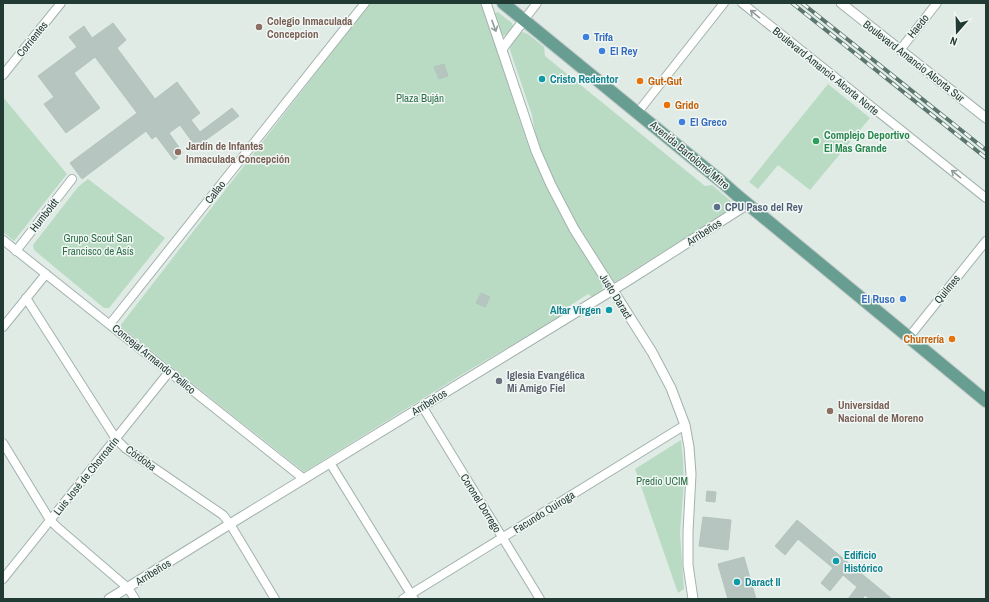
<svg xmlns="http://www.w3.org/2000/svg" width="989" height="602" viewBox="0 0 989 602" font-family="'Archivo Narrow',sans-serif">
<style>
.green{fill:#badbc3}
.building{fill:#b6c5bf;stroke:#b3c4bd}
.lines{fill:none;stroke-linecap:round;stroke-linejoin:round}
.minor-casing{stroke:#a3b2ad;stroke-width:10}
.tertiary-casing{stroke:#a3b2ad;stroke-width:11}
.primary-casing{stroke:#c1c8c6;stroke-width:14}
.minor{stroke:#fff;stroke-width:8}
.tertiary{stroke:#fff;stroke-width:9}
.primary{stroke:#679e91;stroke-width:12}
.rail-casing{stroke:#5c766f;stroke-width:4}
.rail{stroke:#f1f7f4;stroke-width:2.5;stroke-dasharray:8;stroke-linecap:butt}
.oneway{stroke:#909c9a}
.education-dot{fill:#8d6e63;stroke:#f1f7f4;stroke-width:1.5}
.shop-dot{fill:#3f7fe0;stroke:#f1f7f4;stroke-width:1.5}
.culture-dot{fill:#0f9aa8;stroke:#f1f7f4;stroke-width:1.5}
.food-dot{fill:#e8710a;stroke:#f1f7f4;stroke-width:1.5}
.leisure-dot{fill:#2e9e5b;stroke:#f1f7f4;stroke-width:1.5}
.service-dot{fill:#5c6f8a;stroke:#f1f7f4;stroke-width:1.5}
.worship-dot{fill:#6b7280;stroke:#f1f7f4;stroke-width:1.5}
.labels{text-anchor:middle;stroke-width:3;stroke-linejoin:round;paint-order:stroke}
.education-label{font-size:11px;font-weight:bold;fill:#785e54;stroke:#f1f7f4;text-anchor:start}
.street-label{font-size:11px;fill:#223a34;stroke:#f1f7f4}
.shop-label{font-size:11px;font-weight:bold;fill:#366cbe;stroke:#f1f7f4;text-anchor:start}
.culture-label{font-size:11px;font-weight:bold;fill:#0d838f;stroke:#f1f7f4;text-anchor:start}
.food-label{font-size:11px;font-weight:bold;fill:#c56008;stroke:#f1f7f4;text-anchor:start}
.park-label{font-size:11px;fill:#2e6f48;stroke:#f1f7f4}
.leisure-label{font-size:11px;font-weight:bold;fill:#27864d;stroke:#f1f7f4;text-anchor:start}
.service-label{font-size:11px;font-weight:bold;fill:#4e5e75;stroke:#f1f7f4;text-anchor:start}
.worship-label{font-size:11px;font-weight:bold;fill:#5b616d;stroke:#f1f7f4;text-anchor:start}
</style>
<rect width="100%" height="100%" fill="#e0ebe6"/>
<g class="green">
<path d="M370,3H481L529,147C550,196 576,240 603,285L602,290L592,297L588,294L560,312L561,316L466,372L304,472L120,326Z"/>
<path d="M498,12L512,23L513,26L507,34L503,36C498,31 492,20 495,13Z"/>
<polygon points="523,32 528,34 544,47 545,56 705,186 712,185 732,202 733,206 730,210 613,283 580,231 553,182 536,138 532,115 510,50 511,43 519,33"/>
<polygon points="828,84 870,118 810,190 778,165 758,189 749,182"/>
<polygon points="3,97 67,174 14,241 3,232"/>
<polygon points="88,179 165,238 109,308 104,308 34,250 33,245 78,187"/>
<polygon points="681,440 683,460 684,481 680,533 684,589 678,593 635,469"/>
</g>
<g class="building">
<polygon points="113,23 126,40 117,48 155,99 177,82 200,113 191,120 200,132 232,108 239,116 196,147 180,125 169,133 183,153 174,160 156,136 152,139 146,131 82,179 70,163 137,113 95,57 74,73 100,108 66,133 44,104 54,97 38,76 77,47 69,37 84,26 92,38"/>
<polygon points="444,64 448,76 439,79 434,67"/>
<polygon points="481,293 490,297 485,307 476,303"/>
<polygon points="707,491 716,492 715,502 706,501"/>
<polygon points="703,517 731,520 728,550 699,546"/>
<polygon points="797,520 892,599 870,599 865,595 862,599 848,599 857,587 843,575 830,591 821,583 833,568 798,539 785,555 775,546"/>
<polygon points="744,557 756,599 728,599 718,564"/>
</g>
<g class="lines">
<defs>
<g id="minor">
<polyline points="742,3 986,198"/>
<polyline points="524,20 537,3"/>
<polyline points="900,50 937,3"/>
<polyline points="3,75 61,3"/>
<polyline points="638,112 724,3"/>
<polyline points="3,240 304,479"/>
<polyline points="16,251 72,179"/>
<polyline points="26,298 116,439 125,448 223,515 230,524 275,599"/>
<polyline points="110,324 365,3"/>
<polyline points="3,327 46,274"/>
<polyline points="909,337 986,241"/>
<polyline points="422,406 540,599"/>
<polyline points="3,443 50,520 57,527 128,588 135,599"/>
<polyline points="330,463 414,599"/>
<polyline points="3,579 169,372"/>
<polyline points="403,599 685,425"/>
</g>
<g id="tertiary">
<polyline points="486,3 536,151 551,185 574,229 652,352 671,388 685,425 689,447 691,474 688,532 688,565 693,599"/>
<polyline points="841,3 986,118"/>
<polyline points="502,49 524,20"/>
<polyline points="109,599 230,524 629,280 748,204"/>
</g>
<polyline id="primary" points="503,3 722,182 739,197 986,401"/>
</defs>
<use href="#minor" class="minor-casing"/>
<use href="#tertiary" class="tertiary-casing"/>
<use href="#primary" class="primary-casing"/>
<use href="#minor" class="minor"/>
<use href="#tertiary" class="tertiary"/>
<use href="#primary" class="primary"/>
<defs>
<g id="rail">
<polyline points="792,3 986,158"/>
<polyline points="802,3 986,150"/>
</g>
</defs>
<use href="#rail" class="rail-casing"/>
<use href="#rail" class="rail"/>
</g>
<defs><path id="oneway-shaft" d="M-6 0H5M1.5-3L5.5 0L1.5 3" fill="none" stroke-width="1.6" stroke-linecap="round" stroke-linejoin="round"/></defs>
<g class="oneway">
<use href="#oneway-shaft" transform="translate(755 14) rotate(-141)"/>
<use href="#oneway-shaft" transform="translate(494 26) rotate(70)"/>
<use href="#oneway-shaft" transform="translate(956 174) rotate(-141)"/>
</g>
<g class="education-dot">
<circle cx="259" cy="27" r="4"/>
<circle cx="178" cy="152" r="4"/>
<circle cx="830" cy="411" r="4"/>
</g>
<g class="shop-dot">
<circle cx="586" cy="37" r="4"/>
<circle cx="602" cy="51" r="4"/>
<circle cx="682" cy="122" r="4"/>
<circle cx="903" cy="299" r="4"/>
</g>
<g class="culture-dot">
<circle cx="542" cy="79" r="4"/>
<circle cx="609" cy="310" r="4"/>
<circle cx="836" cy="561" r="4"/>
<circle cx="737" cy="582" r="4"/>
</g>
<g class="food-dot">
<circle cx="640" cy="81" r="4"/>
<circle cx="667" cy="105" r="4"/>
<circle cx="952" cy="339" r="4"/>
</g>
<circle class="leisure-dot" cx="816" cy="141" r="4"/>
<circle class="service-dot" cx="717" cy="207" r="4"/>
<circle class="worship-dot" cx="499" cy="381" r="4"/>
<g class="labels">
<g class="education-label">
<text x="267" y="25">Colegio Inmaculada<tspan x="267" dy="13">Concepcion</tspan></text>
<text x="186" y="150">Jardín de Infantes<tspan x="186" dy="13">Inmaculada Concepción</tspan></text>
<text x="838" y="409">Universidad<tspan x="838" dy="13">Nacional de Moreno</tspan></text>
</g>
<g class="street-label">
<text transform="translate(918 26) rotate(-51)" y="4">Haedo</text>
<text transform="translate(32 39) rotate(-51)" y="4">Corrientes</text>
<text transform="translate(914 61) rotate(38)" y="4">Boulevard Amancio Alcorta Sur</text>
<text transform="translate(826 71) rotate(39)" y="4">Boulevard Amancio Alcorta Norte</text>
<text transform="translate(690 155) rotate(40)" y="4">Avenida Bartolomé Mitre</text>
<text transform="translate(215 192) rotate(-52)" y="4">Callao</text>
<text transform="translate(44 215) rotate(-52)" y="4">Humboldt</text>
<text transform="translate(704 232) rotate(-33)" y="4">Arribeños</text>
<text transform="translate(947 289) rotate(-51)" y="4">Quilmes</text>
<text transform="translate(616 296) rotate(58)" y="4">Justo Daract</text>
<text transform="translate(154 359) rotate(39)" y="4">Concejal Armando Pellico</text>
<text transform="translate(429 402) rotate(-32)" y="4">Arribeños</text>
<text transform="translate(141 458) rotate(36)" y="4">Córdoba</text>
<text transform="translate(86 476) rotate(-51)" y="4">Luis José de Chorroarín</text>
<text transform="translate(481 503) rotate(58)" y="4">Coronel Dorrego</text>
<text transform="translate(544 512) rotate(-32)" y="4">Facundo Quiroga</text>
<text transform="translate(153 572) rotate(-32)" y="4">Arribeños</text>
</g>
<g class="shop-label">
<text x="594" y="41">Trifa</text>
<text x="610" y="55">El Rey</text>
<text x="690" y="126">El Greco</text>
<text x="895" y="303" text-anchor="end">El Ruso</text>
</g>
<g class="culture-label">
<text x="550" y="83">Cristo Redentor</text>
<text x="601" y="314" text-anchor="end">Altar Virgen</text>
<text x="844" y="559">Edificio<tspan x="844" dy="13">Histórico</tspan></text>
<text x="745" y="586">Daract II</text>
</g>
<g class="food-label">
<text x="648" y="85">Gut-Gut</text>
<text x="675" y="109">Grido</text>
<text x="944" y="343" text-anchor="end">Churrería</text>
</g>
<g class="park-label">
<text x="420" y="102">Plaza Buján</text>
<text x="98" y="242">Grupo Scout San<tspan x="98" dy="13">Francisco de Asís</tspan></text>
<text x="662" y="485">Predio UCIM</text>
</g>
<g class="leisure-label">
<text x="824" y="139">Complejo Deportivo<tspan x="824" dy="13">El Mas Grande</tspan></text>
</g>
<g class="service-label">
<text x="725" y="211">CPU Paso del Rey</text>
</g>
<g class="worship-label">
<text x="507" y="379">Iglesia Evangélica<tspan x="507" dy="13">Mi Amigo Fiel</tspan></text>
</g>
</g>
<rect width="989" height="602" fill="none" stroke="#223a34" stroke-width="8"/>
<g transform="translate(957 32) rotate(200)" stroke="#f1f7f4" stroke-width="3" paint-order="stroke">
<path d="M0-3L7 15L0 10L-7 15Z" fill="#223a34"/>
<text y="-6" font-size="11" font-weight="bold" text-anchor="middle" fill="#223a34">N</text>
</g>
</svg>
